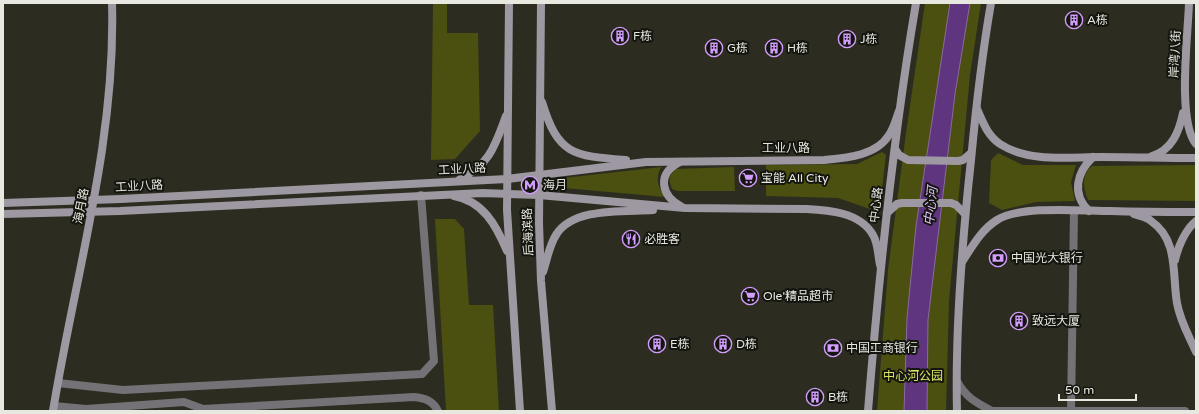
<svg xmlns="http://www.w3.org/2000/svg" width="1199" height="414" viewBox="0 0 1199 414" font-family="'Varela Round','Noto Sans SC',sans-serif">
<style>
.green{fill:#4b4f10}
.water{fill:#60357f;stroke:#886b9c}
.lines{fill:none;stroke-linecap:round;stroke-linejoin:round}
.street{stroke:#747177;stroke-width:8}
.secondary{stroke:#9d98a2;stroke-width:8}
.labels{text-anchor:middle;stroke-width:4;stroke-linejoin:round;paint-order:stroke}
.poi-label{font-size:12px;fill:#e7e8df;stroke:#14150f;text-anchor:start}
.street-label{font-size:12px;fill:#e7e8df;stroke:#14150f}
.park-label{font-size:12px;fill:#dce661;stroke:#14150f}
.water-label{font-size:13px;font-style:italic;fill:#e1bfff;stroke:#14150f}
</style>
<rect width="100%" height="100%" fill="#2c2d20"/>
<g class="green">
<polygon points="433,3 447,3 447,33 478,33 480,131 455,159 431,160"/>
<polygon points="925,3 981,3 970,75 956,225 949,301 946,411 877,411 888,270 906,133"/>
<polygon points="882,152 886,155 880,207 870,209 838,198 766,196 766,165 857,164"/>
<polygon points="998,153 1023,165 1076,165 1071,182 1075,201 1036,202 1002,210 989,203 991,160"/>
<path d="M1196,165V201L1088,200C1083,188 1081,175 1092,166Z"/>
<path d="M661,167C655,179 658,187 665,197L564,188V178Z"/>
<path d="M734,167L735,191H678L672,189C668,179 669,176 675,169Z"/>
<polygon points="435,219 455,219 464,229 469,305 493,305 499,411 446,411"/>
</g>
<polygon class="water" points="950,3 970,3 955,94 928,320 927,411 904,411 907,318 916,226"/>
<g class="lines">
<g class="street">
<path d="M957,381C965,397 977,403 992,411"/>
<polyline points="58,383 123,390 422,374 434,361 421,195"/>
<path d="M54,406L86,409L184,402L203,409L414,397C425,398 433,401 438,411"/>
<polyline points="992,411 1185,411"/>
<polyline points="1071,411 1074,211"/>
</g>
<g class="secondary">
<polyline points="509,3 507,210 520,411"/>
<polyline points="541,3 539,223 541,281 552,411"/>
<path d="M1189,3C1188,35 1177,121 1196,144"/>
<path d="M542,102C558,155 573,156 626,160"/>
<path d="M977,109C983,122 987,135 1000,144C1029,163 1069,157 1101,157C1133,157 1164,158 1196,158"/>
<polyline points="895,149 899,155 908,160 958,161 963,160 971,153"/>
<path d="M1152,156C1172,150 1179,132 1183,113"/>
<path d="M680,162C656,174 661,196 682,207"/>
<path d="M460,179C490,165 495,145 506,116"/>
<path d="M454,196C483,201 496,225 507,251"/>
<path d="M3,203L121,199L507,179L646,162L824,160C846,158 876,156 889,135C894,128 896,119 899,111"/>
<path d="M1089,211C1071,194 1077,172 1093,157"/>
<polyline points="887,213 897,204 902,203 951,203 956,205 965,214"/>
<path d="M3,214L120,211L483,193L539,195L685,208L806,209C828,210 860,212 873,235C878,243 878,255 880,265"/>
<path d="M1134,214C1139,216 1147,217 1151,221C1179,240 1172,275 1177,303C1180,321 1189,336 1196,352"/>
<path d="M1175,260C1178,247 1185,230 1196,221"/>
<path d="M962,262C972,247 981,230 997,220C1021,205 1082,211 1111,211C1139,212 1168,212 1196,212"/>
<path d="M543,272C547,260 549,246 556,235C573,207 624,212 653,210"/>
<path d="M53,411C75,275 116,142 112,3"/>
<path d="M868,411C879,274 893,138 916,3"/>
<path d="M957,411C955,327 962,243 971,160C976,107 982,55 991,3"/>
</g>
</g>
<defs>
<symbol id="building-ring" viewBox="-11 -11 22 22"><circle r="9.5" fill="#14150f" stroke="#d29dfd" stroke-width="1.5"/><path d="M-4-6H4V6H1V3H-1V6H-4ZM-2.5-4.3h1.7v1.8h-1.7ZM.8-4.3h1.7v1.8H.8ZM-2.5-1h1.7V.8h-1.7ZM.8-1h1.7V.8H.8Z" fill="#d29dfd"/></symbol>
<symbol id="supermarket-ring" viewBox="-11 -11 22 22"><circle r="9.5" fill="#14150f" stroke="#d29dfd" stroke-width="1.5"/><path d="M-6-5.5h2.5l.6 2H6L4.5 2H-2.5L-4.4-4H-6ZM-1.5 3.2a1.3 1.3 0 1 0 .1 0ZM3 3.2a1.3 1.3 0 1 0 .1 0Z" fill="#d29dfd"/></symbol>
<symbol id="metro-ring" viewBox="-11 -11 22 22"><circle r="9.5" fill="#14150f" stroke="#d29dfd" stroke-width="1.5"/><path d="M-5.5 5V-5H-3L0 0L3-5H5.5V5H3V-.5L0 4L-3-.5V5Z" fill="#d29dfd"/></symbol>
<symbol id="restaurant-ring" viewBox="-11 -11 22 22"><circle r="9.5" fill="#14150f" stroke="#d29dfd" stroke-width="1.5"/><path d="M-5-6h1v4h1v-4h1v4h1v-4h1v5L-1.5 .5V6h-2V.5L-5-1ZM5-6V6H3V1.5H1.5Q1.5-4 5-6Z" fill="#d29dfd"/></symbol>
<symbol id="bank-ring" viewBox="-11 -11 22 22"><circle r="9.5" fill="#14150f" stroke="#d29dfd" stroke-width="1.5"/><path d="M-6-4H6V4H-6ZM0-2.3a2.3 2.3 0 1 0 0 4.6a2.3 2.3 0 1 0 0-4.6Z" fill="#d29dfd"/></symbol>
</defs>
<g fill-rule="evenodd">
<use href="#building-ring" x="1064" y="10" width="20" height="20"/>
<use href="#building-ring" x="610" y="26" width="20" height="20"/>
<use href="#building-ring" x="837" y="29" width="20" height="20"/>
<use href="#building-ring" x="704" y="38" width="20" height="20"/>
<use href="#building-ring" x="764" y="38" width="20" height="20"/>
<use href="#supermarket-ring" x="738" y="168" width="20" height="20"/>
<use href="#metro-ring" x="520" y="175" width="20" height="20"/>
<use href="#restaurant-ring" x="621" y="229" width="20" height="20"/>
<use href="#bank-ring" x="988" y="248" width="20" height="20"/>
<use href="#supermarket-ring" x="740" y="286" width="20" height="20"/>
<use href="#building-ring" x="1009" y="311" width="20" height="20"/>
<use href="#building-ring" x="647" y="334" width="20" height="20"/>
<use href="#building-ring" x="713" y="334" width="20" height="20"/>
<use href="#bank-ring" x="823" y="338" width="20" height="20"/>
<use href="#building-ring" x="805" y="387" width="20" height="20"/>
</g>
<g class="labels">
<g class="poi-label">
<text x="1087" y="24">A栋</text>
<text x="633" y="40">F栋</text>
<text x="860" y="43">J栋</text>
<text x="727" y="52">G栋</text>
<text x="787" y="52">H栋</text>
<text x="761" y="182">宝能 All City</text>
<text x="543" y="189">海月</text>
<text x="644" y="243">必胜客</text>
<text x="1011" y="262">中国光大银行</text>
<text x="763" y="300">Ole'精品超市</text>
<text x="1032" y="325">致远大厦</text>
<text x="670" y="348">E栋</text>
<text x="736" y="348">D栋</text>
<text x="846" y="352">中国工商银行</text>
<text x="828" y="401">B栋</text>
</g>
<g class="street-label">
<text transform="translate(1175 54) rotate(-87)" y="4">岸湾八街</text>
<text x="786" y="152">工业八路</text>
<text transform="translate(462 169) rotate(-3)" y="4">工业八路</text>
<text transform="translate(139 186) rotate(-3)" y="4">工业八路</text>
<text transform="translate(876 205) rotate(-83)" y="4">中心路</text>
<text transform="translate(81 206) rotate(-79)" y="4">海月路</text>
<text transform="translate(528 232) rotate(-92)" y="4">后海滨路</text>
</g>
<g class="park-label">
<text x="913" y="380">中心河公园</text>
</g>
<g class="water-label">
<text transform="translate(930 206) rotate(-84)" y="5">中心河</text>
</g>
</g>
<rect width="1199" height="414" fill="none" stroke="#e7e8df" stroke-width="8"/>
<path d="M1059 394v6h77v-6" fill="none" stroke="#e7e8df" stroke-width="2"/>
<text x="1065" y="394" font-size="12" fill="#e7e8df" stroke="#14150f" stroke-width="3" paint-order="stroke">50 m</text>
</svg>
